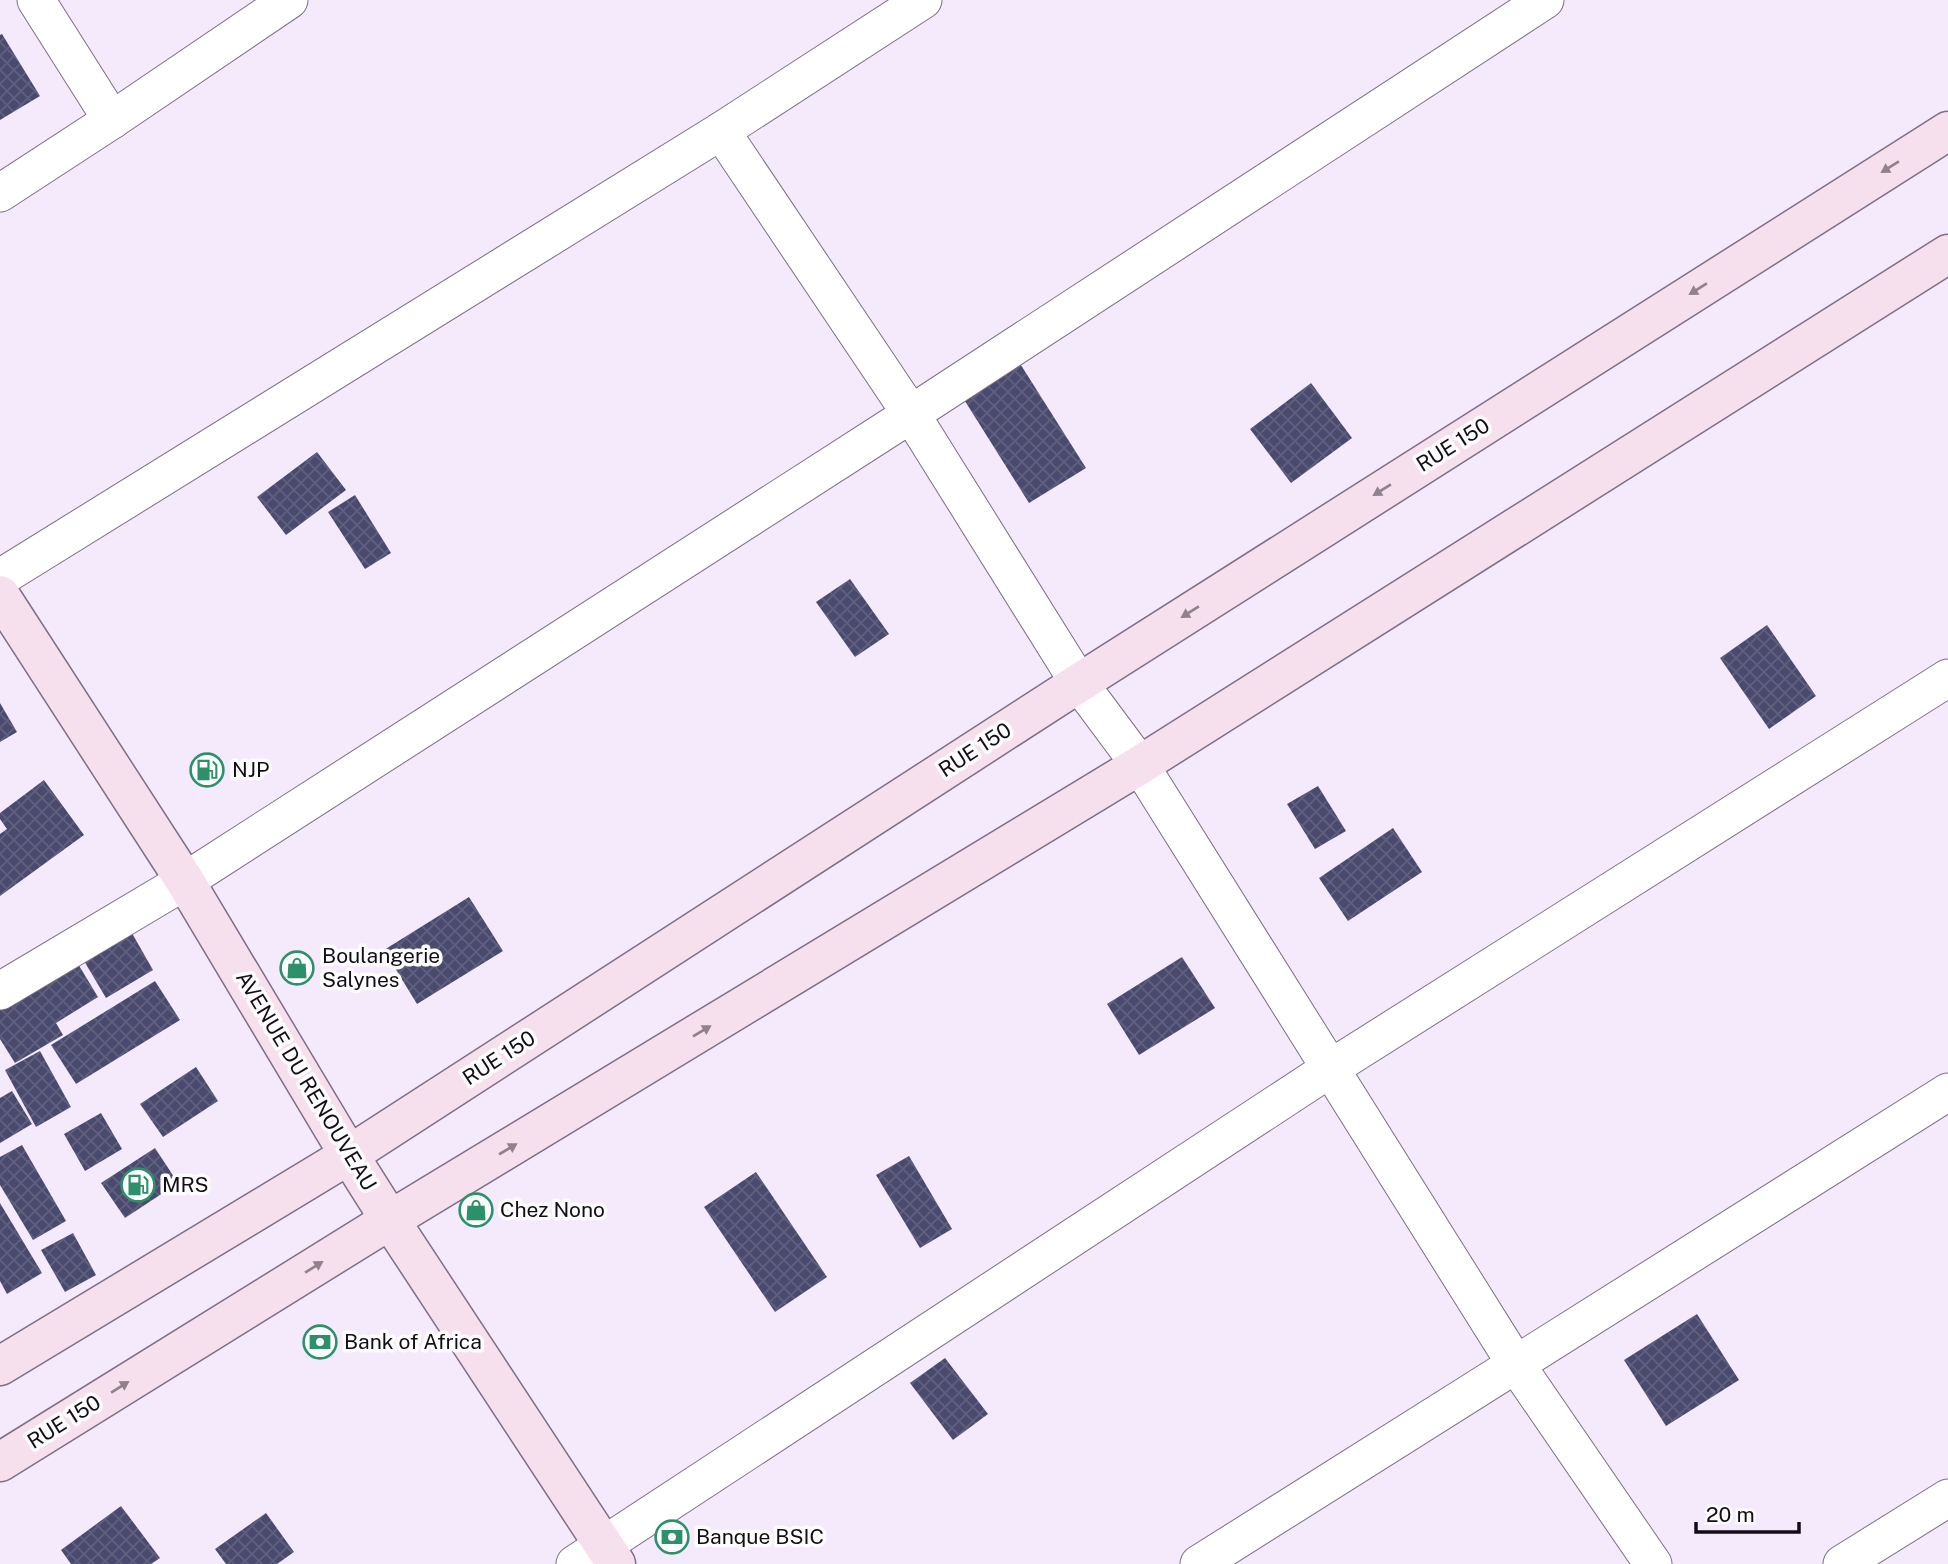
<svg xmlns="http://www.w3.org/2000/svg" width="1948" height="1564" viewBox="0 0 1948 1564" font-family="'Public Sans',sans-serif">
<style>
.building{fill:url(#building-cross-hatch)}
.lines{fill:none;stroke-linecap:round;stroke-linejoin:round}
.street-casing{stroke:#7e6e87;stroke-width:39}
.secondary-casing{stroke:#7e6e87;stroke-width:41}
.street{stroke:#fff;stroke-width:37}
.secondary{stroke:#f7e0ee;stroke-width:38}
.oneway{fill:#90818d}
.labels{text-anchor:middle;stroke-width:7;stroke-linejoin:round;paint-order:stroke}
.street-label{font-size:21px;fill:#130d17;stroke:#fcfcfc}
.poi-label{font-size:21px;fill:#130d17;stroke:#fcfcfc;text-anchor:start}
</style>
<defs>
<pattern id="building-cross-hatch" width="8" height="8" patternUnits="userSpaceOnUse" patternTransform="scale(1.75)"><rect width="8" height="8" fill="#4a4a6f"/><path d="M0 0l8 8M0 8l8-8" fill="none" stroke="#60607e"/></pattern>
</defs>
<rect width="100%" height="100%" fill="#f5eafb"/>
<g class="building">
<polygon points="2,34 40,96 0,120 0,35"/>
<polygon points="1014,354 1086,468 1029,503 958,390"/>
<polygon points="1311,383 1352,438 1291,483 1250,429"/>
<polygon points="317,452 346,490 286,535 257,497"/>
<polygon points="355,495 391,553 365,569 328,512"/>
<polygon points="850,579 889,634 855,657 816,602"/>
<polygon points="1767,625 1816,696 1769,729 1720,658"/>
<polygon points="0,703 17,732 0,742"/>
<polygon points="44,780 84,835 0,896 0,834 7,829 0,819 0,813"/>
<polygon points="1318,786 1346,831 1315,849 1287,804"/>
<polygon points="1393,828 1422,872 1348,921 1319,878"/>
<polygon points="469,897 503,951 417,1004 384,950"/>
<polygon points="125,921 153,970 106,998 77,949"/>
<polygon points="72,954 98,997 56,1023 63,1035 15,1063 0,1039 0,998"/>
<polygon points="1182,957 1215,1008 1139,1055 1107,1004"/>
<polygon points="155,981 180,1020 76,1084 51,1045"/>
<polygon points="40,1051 71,1107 36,1127 5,1070"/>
<polygon points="196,1067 218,1101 163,1137 140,1104"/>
<polygon points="12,1091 32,1124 0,1143 0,1098"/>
<polygon points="101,1113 122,1149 85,1171 64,1134"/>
<polygon points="22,1145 66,1221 33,1240 0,1185 0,1157"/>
<polygon points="155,1148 178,1183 125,1218 101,1183"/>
<polygon points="909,1156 952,1229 920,1248 876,1175"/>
<polygon points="756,1172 827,1277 775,1312 704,1207"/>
<polygon points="0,1203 42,1273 7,1294 0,1281"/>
<polygon points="73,1233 96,1275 65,1292 41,1250"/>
<polygon points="1697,1314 1739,1380 1666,1426 1624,1360"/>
<polygon points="945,1358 988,1414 953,1440 910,1383"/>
<polygon points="121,1506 160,1558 151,1564 71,1564 61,1550"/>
<polygon points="266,1513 294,1552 277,1564 226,1564 215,1549"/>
</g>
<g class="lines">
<defs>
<g id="street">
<polyline points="36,0 112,120"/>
<polyline points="721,131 911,414 1079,683 1140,765 1515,1363 1653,1564"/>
<polyline points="0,193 112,120 289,0"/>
<polyline points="0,578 721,131 923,0"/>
<polyline points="0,991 185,881 911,414 1545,0"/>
<polyline points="575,1564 1331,1068 1948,678"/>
<polyline points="1199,1564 1948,1092"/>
<polyline points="1842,1564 1948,1498"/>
</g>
<g id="secondary">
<polyline points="0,595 185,881 349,1155 390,1220 616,1564"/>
<polyline points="0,1366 349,1155 1079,683 1948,131"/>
<polyline points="0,1462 390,1220 1140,765 1948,254"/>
</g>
</defs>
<use href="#street" class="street-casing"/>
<use href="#secondary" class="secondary-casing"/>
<use href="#street" class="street"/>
<use href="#secondary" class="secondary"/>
</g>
<defs><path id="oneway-solid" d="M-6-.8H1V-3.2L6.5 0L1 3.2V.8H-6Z" transform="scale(1.75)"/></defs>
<g class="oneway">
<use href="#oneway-solid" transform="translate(1890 167) rotate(148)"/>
<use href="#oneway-solid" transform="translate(1698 289) rotate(148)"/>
<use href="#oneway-solid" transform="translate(1382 490) rotate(148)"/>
<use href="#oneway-solid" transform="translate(1190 612) rotate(148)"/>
<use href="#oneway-solid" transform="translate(702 1031) rotate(-31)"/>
<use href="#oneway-solid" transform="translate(508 1149) rotate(-31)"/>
<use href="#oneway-solid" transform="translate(314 1267) rotate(-32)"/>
<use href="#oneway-solid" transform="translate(120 1387) rotate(-32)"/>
</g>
<defs>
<symbol id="fuel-ring" viewBox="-11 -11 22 22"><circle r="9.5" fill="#fcfcfc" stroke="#2c906b" stroke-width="1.5"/><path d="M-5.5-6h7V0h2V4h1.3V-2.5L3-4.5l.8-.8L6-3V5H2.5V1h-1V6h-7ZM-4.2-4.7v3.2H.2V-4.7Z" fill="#2c906b"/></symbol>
<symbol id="shop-ring" viewBox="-11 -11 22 22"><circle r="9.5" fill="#fcfcfc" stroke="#2c906b" stroke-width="1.5"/><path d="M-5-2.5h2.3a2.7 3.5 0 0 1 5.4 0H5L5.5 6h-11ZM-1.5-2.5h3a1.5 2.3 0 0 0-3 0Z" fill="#2c906b"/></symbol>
<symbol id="bank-ring" viewBox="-11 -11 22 22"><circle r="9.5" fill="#fcfcfc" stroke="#2c906b" stroke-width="1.5"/><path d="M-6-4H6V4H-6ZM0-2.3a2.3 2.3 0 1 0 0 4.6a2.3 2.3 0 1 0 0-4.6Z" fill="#2c906b"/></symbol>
</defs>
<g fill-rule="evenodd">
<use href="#fuel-ring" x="188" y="751" width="38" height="38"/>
<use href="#shop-ring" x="278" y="949" width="38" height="38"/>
<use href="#fuel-ring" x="119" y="1166" width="38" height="38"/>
<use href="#shop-ring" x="457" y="1191" width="38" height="38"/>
<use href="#bank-ring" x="301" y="1323" width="38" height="38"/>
<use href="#bank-ring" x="653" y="1518" width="38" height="38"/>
</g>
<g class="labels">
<g class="street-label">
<text transform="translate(1453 445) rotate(-32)" y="7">RUE 150</text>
<text transform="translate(975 750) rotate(-33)" y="7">RUE 150</text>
<text transform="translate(499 1058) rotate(-33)" y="7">RUE 150</text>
<text transform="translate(306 1081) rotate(59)" y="7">AVENUE DU RENOUVEAU</text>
<text transform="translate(64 1422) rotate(-32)" y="7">RUE 150</text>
</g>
<g class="poi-label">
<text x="232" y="777">NJP</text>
<text x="322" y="963">Boulangerie<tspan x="322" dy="24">Salynes</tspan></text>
<text x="162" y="1192">MRS</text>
<text x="500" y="1217">Chez Nono</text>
<text x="344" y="1349">Bank of Africa</text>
<text x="696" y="1544">Banque BSIC</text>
</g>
</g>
<path d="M1696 1522v10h103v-10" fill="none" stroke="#130d17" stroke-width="3.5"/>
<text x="1706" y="1522" font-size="21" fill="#130d17" stroke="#fcfcfc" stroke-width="5" paint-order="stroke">20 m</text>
</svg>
